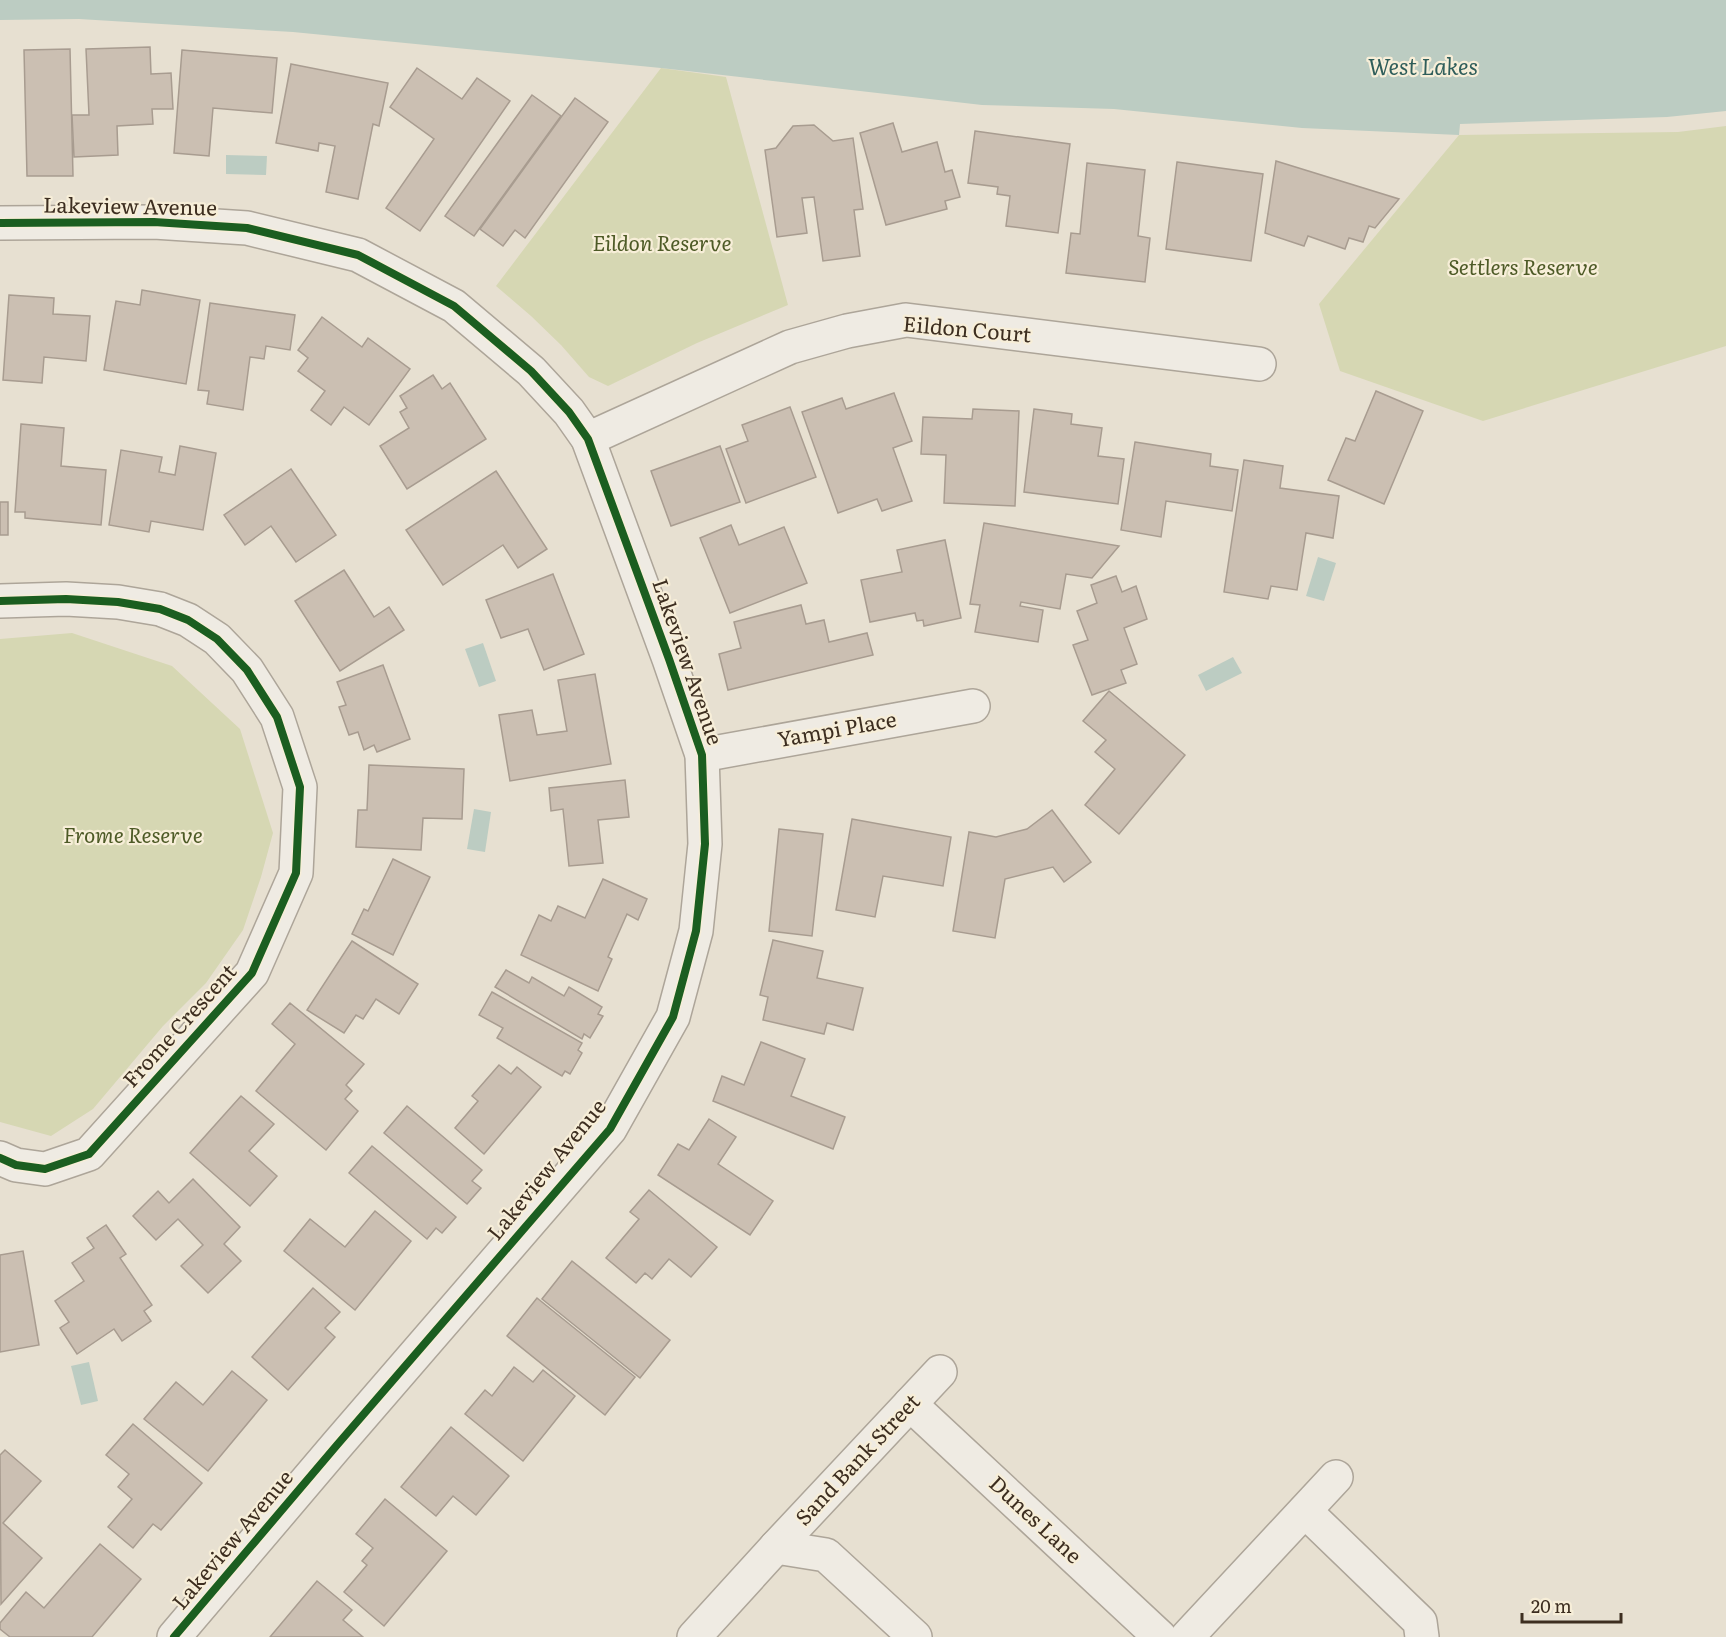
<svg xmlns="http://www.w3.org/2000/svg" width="1726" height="1637" viewBox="0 0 1726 1637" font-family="Literata,serif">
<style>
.green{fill:#d6d7b3}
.water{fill:#bcccc2}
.building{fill:#cbbfb2;stroke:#a89c90;stroke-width:1.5}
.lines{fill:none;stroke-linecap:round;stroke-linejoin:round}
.minor-casing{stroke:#ada599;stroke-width:36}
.minor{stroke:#efebe3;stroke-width:33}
.cycleway-casing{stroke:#f7eed8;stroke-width:11}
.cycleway{stroke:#1b5e20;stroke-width:8}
.labels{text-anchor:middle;stroke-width:4.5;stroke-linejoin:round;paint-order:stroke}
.street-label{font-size:21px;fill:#3d2e20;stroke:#f7eed8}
.park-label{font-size:21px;font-style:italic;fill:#4d5a26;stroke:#f7eed8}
.water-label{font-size:22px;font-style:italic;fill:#2f5d5a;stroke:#f7eed8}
</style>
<rect width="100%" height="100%" fill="#e7e0d1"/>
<g class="green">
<polygon points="661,68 726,77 788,305 697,343 608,386 589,377 561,345 531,316 496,286"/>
<polygon points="1726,126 1726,346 1483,421 1340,371 1319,304 1459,135 1678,132"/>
<polygon points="72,633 172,666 240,729 273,833 261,877 243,930 206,983 163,1026 93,1109 51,1136 0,1122 0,639"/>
</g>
<g class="water">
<polygon points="0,0 1726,0 1726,111 1667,117 1460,124 1459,135 1302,128 1114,109 982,105 661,68 293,32 79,19 0,20"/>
<polygon points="226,155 267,156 266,175 226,174"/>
<polygon points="1318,557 1336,563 1324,601 1306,596"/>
<polygon points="483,643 496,681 479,687 465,649"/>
<polygon points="1233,657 1242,673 1206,691 1198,675"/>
<polygon points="474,809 491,812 485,852 467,849"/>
<polygon points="89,1362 98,1401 81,1405 71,1366"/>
</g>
<g class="building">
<polygon points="150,47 151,74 171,73 173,109 152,109 153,124 117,126 118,155 74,157 72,115 89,115 86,49"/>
<polygon points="70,49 73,176 27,176 24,50"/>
<polygon points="182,50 277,58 272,113 213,108 209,156 174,153"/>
<polygon points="291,64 388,83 379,126 373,124 358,199 326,192 335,146 319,143 318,151 276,143"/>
<polygon points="417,68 462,99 477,78 510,101 420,231 386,208 434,139 390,107"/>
<polygon points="532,95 561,116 474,236 445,216"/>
<polygon points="575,98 608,122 525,238 515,230 503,246 480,229"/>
<polygon points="893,123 902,152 937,142 945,172 952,170 960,197 945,201 947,209 886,225 860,133"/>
<polygon points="814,125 833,141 853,138 863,209 854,210 860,256 823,261 814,197 802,198 807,233 777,237 765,150 776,148 793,126"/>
<polygon points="975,131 1070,144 1058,233 1006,226 1010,196 997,194 998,187 968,183"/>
<polygon points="1276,161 1399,199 1375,228 1369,226 1363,242 1349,238 1345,249 1308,236 1304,246 1265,233"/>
<polygon points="1177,162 1263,174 1251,261 1166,249"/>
<polygon points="1087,163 1145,170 1138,236 1150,238 1145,282 1066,273 1071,233 1080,234"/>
<polygon points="142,290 200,300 186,384 104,370 116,301 140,305"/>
<polygon points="9,295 54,298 53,314 90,316 86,361 44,357 42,383 3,380"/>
<polygon points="210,303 295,315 290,350 266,346 264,359 250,357 243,410 207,404 209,391 198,390"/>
<polygon points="322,317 362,347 368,338 410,369 369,425 344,407 331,425 311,410 325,391 298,371 308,358 298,350"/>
<polygon points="433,375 442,389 450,383 486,439 407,489 380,446 409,428 400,412 407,408 400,396"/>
<polygon points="1376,391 1423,411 1384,504 1328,480 1346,438 1355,441"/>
<polygon points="894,393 912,441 893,448 912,501 882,511 877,499 838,513 802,412 842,398 846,409"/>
<polygon points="790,407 816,477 746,503 726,449 748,441 742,425"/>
<polygon points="973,409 1019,411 1015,506 944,503 946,455 921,454 923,417 972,419"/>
<polygon points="1034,409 1072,414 1071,424 1102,428 1098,456 1124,459 1118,504 1024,492"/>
<polygon points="21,424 64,428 61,466 106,470 101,525 25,518 25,512 15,512"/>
<polygon points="1135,442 1211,454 1210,466 1238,470 1232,511 1166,501 1161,537 1121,530"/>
<polygon points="180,446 216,453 203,530 151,521 149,532 109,525 121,450 162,457 159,472 175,475"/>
<polygon points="720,446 740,502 671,526 651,471"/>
<polygon points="1244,460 1283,466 1280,488 1339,496 1333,538 1306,533 1297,590 1271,586 1268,599 1224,592"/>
<polygon points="291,469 336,535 296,562 271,526 245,545 224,515"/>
<polygon points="496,471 547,549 518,568 503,545 443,585 406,530"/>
<rect x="0" y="502" width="8" height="33"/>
<polygon points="984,523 1119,546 1092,578 1066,574 1060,609 1021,602 1020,606 1043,610 1038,642 975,632 980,605 970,604"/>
<polygon points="731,525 739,545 784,527 807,583 730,613 700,538"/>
<polygon points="945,540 961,618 924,626 923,620 917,621 915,613 870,622 861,580 902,572 897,550"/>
<polygon points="344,570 374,617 389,607 404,630 340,671 295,601"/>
<polygon points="553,574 584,654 544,670 528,629 501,638 486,600"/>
<polygon points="1116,576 1122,592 1136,586 1147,619 1124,628 1137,664 1121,670 1126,683 1092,695 1073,645 1088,640 1077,611 1097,603 1091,585"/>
<polygon points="801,605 806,624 824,620 829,642 867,633 873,655 728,690 719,654 741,648 734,622"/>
<polygon points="383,665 410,739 377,752 374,745 364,750 358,732 349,735 339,707 346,705 337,682"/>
<polygon points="595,674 611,764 510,781 499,715 532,710 537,735 567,731 558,680"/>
<polygon points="1109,691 1185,755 1119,834 1085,805 1115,769 1095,752 1106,740 1083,721"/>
<polygon points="369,765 464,769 462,819 423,818 421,850 356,847 358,810 367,810"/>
<polygon points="625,780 629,817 598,820 603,863 569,866 563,809 551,811 549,788"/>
<polygon points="1052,810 1091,862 1064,882 1053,867 1005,879 995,938 953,931 969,832 996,837 1027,829"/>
<polygon points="852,819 951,837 943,886 883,876 875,917 836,910"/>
<polygon points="779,829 823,834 812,936 769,931"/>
<polygon points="393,859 430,877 393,955 352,934 364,909 368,911"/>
<polygon points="603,879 647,899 638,920 627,914 608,957 612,959 598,991 521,955 539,915 551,921 558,906 585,918"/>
<polygon points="773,940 823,951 817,978 863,988 853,1030 827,1023 824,1034 763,1020 768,997 760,995"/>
<polygon points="352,941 418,984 399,1014 376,999 363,1019 356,1015 344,1033 307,1010"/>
<polygon points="506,970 529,983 532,977 564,996 569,987 602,1007 598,1014 603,1016 590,1038 584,1034 582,1039 495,987"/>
<polygon points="492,992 582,1043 578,1050 582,1053 570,1074 565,1071 562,1076 497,1038 503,1028 479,1015"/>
<polygon points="290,1003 364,1064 346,1085 352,1091 345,1099 358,1111 326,1150 256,1091 295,1044 272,1024"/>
<polygon points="761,1042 805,1059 791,1096 845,1117 833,1149 713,1101 722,1076 744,1085"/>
<polygon points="499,1065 511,1074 517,1067 541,1087 484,1154 455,1128 478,1101 472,1096"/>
<polygon points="241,1096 274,1124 249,1151 277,1176 250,1206 190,1153"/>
<polygon points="407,1106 482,1170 472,1181 481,1188 467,1204 384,1133"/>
<polygon points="709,1119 736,1137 718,1164 773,1201 750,1235 658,1175 678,1144 689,1150"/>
<polygon points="372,1146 456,1217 442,1233 436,1228 427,1239 349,1173"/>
<polygon points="193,1179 240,1227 224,1244 241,1261 208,1293 181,1266 203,1245 178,1219 156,1240 133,1216 158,1191 169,1203"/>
<polygon points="649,1190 717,1247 691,1277 669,1259 652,1279 645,1273 636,1283 606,1258 639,1219 630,1212"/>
<polygon points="375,1211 411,1241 355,1310 284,1251 310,1219 345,1247"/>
<polygon points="106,1225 126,1254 120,1258 152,1305 144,1311 151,1321 122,1341 114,1329 77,1354 60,1328 69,1322 55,1301 84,1281 72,1263 94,1248 87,1238"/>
<polygon points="23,1251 39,1345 0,1352 0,1255"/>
<polygon points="572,1261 670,1340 640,1378 542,1299"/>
<polygon points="313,1288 340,1312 325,1328 335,1337 288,1390 252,1357"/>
<polygon points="537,1298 635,1377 605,1415 507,1336"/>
<polygon points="514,1367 533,1382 543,1370 575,1396 523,1461 465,1414 485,1390 492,1396"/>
<polygon points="232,1371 267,1400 208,1471 144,1419 176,1382 203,1405"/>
<polygon points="133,1424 202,1483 161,1530 153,1524 133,1548 108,1527 132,1499 118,1487 129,1474 106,1455"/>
<polygon points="451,1427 509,1476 476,1515 453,1496 436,1516 401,1487"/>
<polygon points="5,1450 41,1481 3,1523 42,1558 1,1604 0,1455"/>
<polygon points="385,1499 447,1551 384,1626 344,1592 367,1565 362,1561 373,1548 356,1534"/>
<polygon points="100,1544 141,1579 92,1637 10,1637 0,1629 0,1623 26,1592 44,1608"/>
<polygon points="317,1581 352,1610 343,1620 363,1637 270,1637"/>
</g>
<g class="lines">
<defs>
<g id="minor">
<polyline points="0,223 154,222 247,228 358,255 454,306 531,371 569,412 588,439 669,659 702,755 705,844 696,931 673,1017 610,1129 337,1445 174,1637"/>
<polyline points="588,439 790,347 847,331 906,320 1259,364"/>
<polyline points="0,601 66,599 118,602 160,609 188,620 217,639 247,670 277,717 300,787 296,873 252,973 89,1154 45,1169 16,1165 0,1158"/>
<polyline points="702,755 973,706"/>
<polyline points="910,1404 1160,1637"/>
<polyline points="1305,1511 1420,1622 1422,1637"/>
<polyline points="776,1547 940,1372"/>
<polyline points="694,1637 776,1547 826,1555 915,1637"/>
<polyline points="1187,1637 1336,1477"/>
</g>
</defs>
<use href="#minor" class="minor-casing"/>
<use href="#minor" class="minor"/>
<defs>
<g id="cycleway">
<polyline points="0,223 154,222 247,228 358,255 454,306 531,371 569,412 588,439 669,659 702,755 705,844 696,931 673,1017 610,1129 337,1445 174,1637"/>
<polyline points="0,601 66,599 118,602 160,609 188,620 217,639 247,670 277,717 300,787 296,873 252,973 89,1154 45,1169 16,1165 0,1158"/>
</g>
</defs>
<use href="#cycleway" class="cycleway-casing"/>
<use href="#cycleway" class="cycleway"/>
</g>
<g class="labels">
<g class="street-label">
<text transform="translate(130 207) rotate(1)" y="7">Lakeview Avenue</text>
<text transform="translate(967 330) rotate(5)" y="7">Eildon Court</text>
<text transform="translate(687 662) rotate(71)" y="7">Lakeview Avenue</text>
<text transform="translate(837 730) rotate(-10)" y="7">Yampi Place</text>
<text transform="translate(180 1026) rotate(-48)" y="7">Frome Crescent</text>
<text transform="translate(547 1170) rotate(-51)" y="7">Lakeview Avenue</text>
<text transform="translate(858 1460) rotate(-47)" y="7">Sand Bank Street</text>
<text transform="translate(1035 1520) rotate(43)" y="7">Dunes Lane</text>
<text transform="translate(233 1540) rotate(-50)" y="7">Lakeview Avenue</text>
</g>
<g class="park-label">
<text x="662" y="251">Eildon Reserve</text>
<text x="1523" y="275">Settlers Reserve</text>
<text x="133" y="843">Frome Reserve</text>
</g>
<g class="water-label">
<text x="1423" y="75">West Lakes</text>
</g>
</g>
<path d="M1522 1613v9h99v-9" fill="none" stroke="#3d2e20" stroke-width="3"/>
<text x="1531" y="1613" font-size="18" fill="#3d2e20" stroke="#f7eed8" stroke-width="4.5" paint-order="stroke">20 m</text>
</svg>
